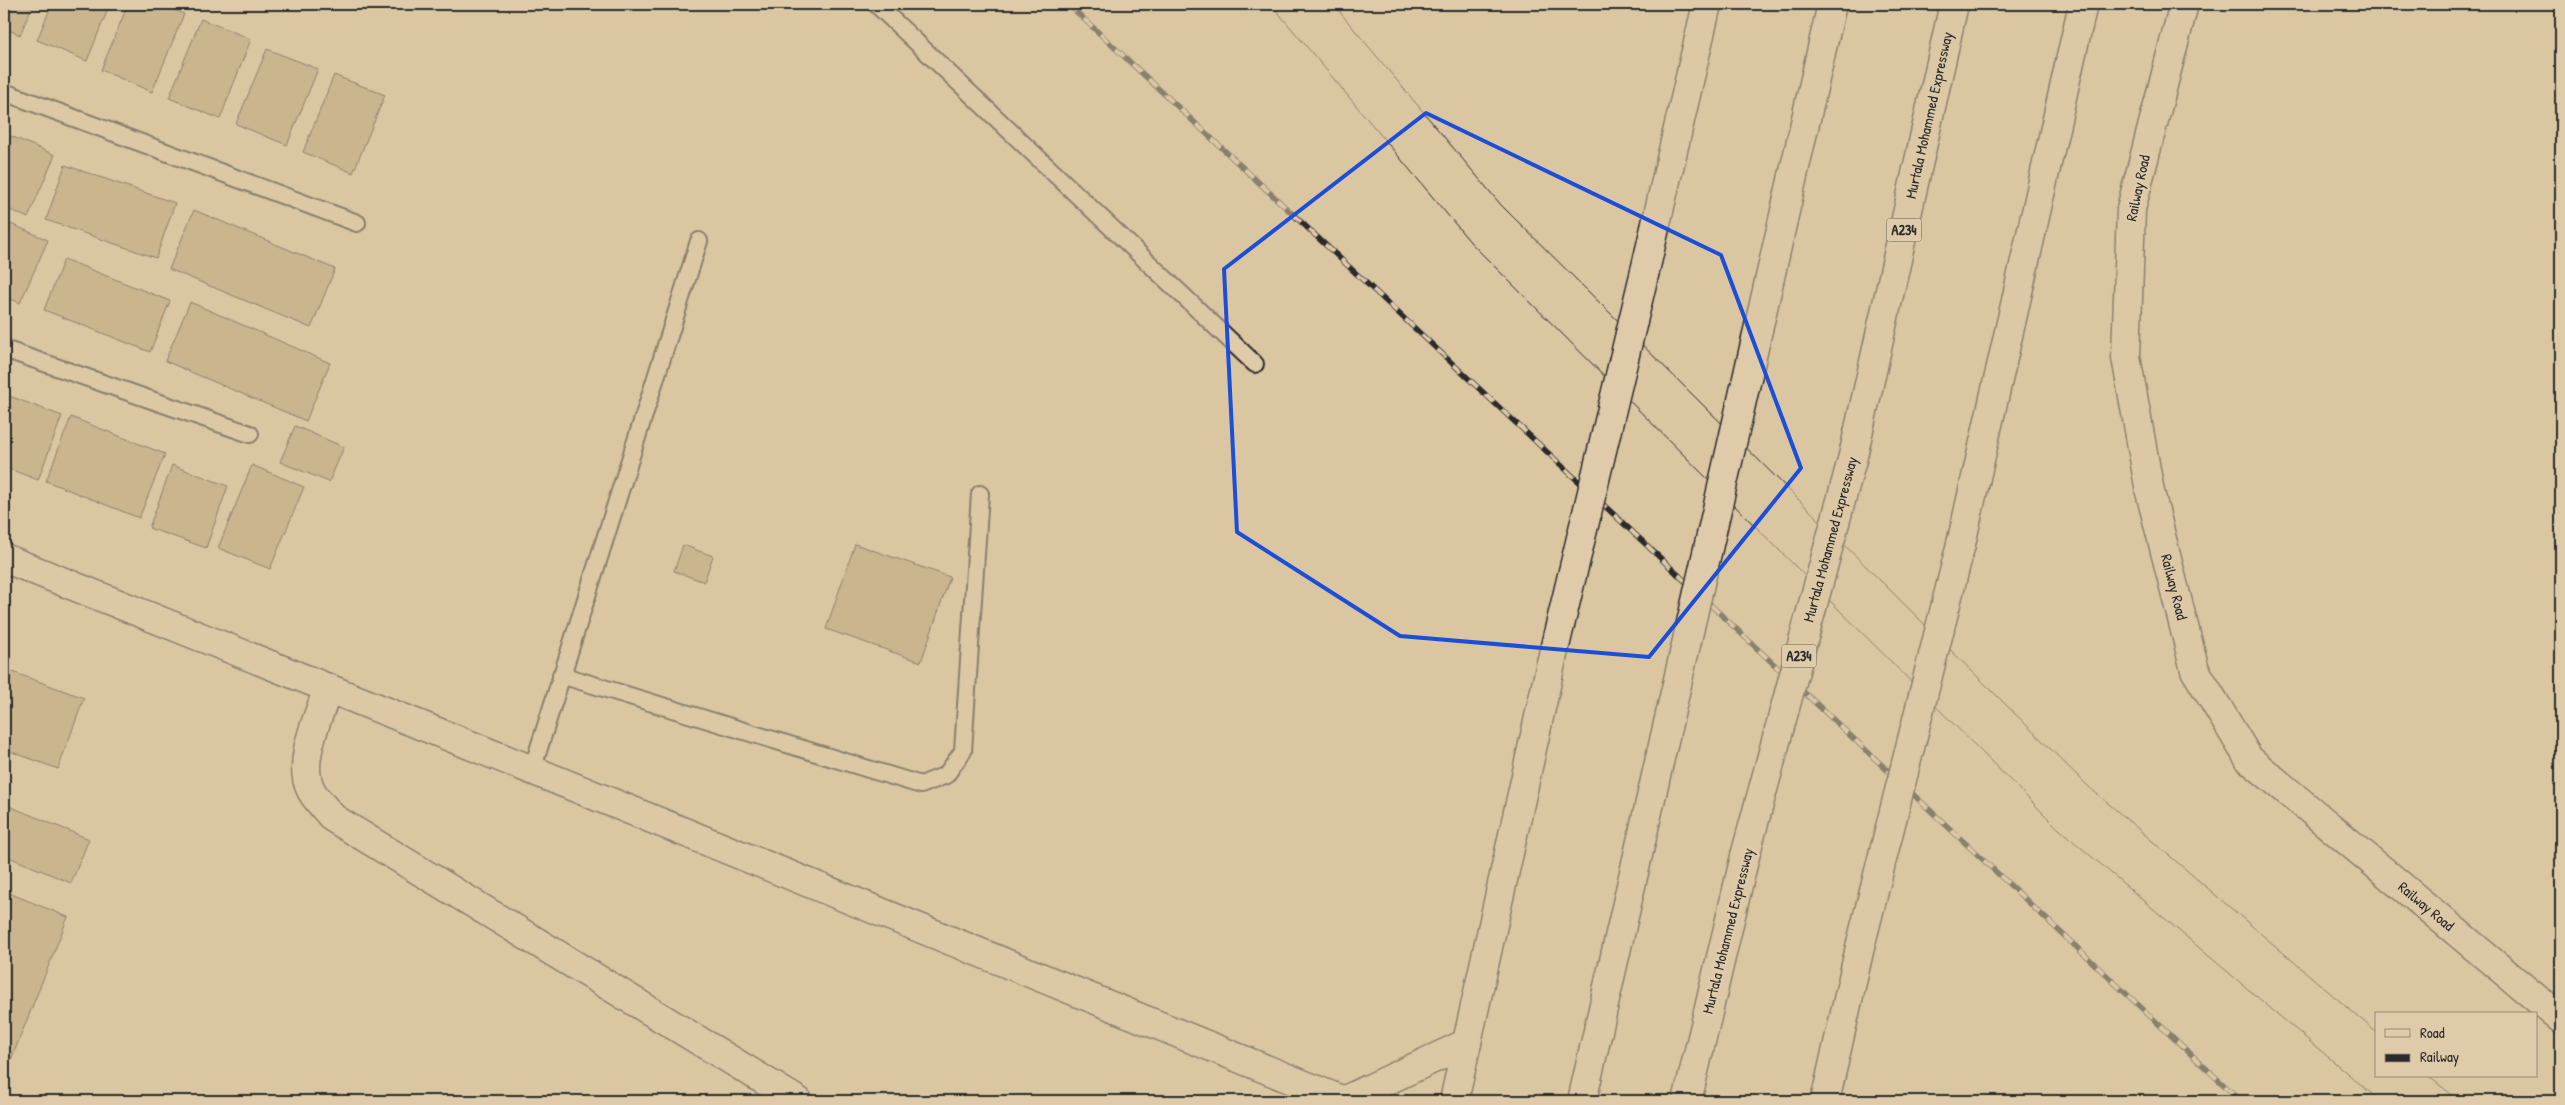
<svg xmlns="http://www.w3.org/2000/svg" width="2565" height="1105" viewBox="0 0 2565 1105" font-family="'Patrick Hand',sans-serif">
<style>
.building{fill:#b69f77;stroke:#2b2b2b}
.lines{fill:none;stroke-linecap:round;stroke-linejoin:round}
.lane-casing{stroke:#2b2b2b;stroke-width:20}
.street-casing{stroke:#2b2b2b;stroke-width:31}
.highway-casing{stroke:#2b2b2b;stroke-width:31}
.lane{stroke:#dfcbaa;stroke-width:16}
.street{stroke:#dfcbaa;stroke-width:28}
.highway{stroke:#dfcbaa;stroke-width:28}
.tram{stroke:#2b2b2b;stroke-width:1}
.rail-casing{stroke:#2b2b2b;stroke-width:5.5}
.rail{stroke:#dfcbaa;stroke-width:4;stroke-dasharray:11;stroke-linecap:butt}
.highway-bridge-casing{stroke:#2b2b2b;stroke-width:31;stroke-linecap:butt}
.highway-bridge{stroke:#dfcbaa;stroke-width:28}
.marked{fill:none;stroke:#1d4ed8;stroke-width:4;stroke-linejoin:round}
.labels{text-anchor:middle;stroke-width:5;stroke-linejoin:round;paint-order:stroke}
.shield{fill:#dfcbaa;stroke:#615b51;stroke-width:1}
.shield-label{font-size:14px;font-weight:bold;fill:#2b2b2b}
.street-label{font-size:15px;fill:#2b2b2b;stroke:#dfcbaa}
</style>
<rect width="100%" height="100%" fill="#dbc6a2"/>
<filter id="ink" filterUnits="userSpaceOnUse"><feTurbulence type="fractalNoise" baseFrequency=".02" numOctaves="2"/><feDisplacementMap in="SourceGraphic" scale="10" xChannelSelector="R" yChannelSelector="G"/><feConvolveMatrix kernelMatrix="1 2 1 2 8 2 1 2 1" color-interpolation-filters="sRGB"/></filter>
<g filter="url(#ink)">
<g class="building">
<polygon points="4,4 33,4 20,35 4,28"/>
<polygon points="52,4 110,4 87,61 37,40"/>
<polygon points="128,4 159,4 184,14 152,92 101,70"/>
<polygon points="201,19 251,39 220,119 169,98"/>
<polygon points="267,49 318,69 287,145 236,124"/>
<polygon points="334,75 385,95 353,173 303,152"/>
<polygon points="4,133 55,155 28,218 4,207"/>
<polygon points="65,165 175,203 156,258 46,220"/>
<polygon points="194,210 335,269 311,328 169,269"/>
<polygon points="4,221 48,240 20,303 4,296"/>
<polygon points="64,259 170,301 150,352 44,310"/>
<polygon points="190,302 330,363 306,421 165,361"/>
<polygon points="4,394 62,416 38,480 4,467"/>
<polygon points="71,417 165,454 139,518 46,481"/>
<polygon points="295,426 344,447 329,482 280,462"/>
<polygon points="172,465 228,486 206,548 149,528"/>
<polygon points="252,465 304,487 270,569 218,548"/>
<polygon points="855,544 950,577 921,662 826,629"/>
<polygon points="683,545 713,556 704,582 674,571"/>
<polygon points="10,671 84,698 58,769 4,749 4,688"/>
<polygon points="4,804 89,839 71,883 4,855"/>
<polygon points="9,893 68,917 11,1060 4,1058 4,906"/>
</g>
<g class="lines">
<defs>
<g id="lane">
<polyline points="876,4 1255,364"/>
<polyline points="4,92 357,223"/>
<polyline points="4,349 250,434"/>
<polyline points="561,675 921,785 946,775 963,751 980,494"/>
<polyline points="532,770 699,241"/>
</g>
<g id="street">
<path id="s1" d="M2184,4L2131,209L2126,357L2150,492L2195,670L2249,759L2561,1019"/>
<polyline points="4,558 532,770 1344,1101"/>
<path d="M328,688C319,717 296,762 311,790C316,800 326,809 333,818L798,1101"/>
<polyline points="1343,1101 1467,1043"/>
</g>
<g id="highway">
<polyline points="1645,271 1707,4"/>
<polyline points="1756,339 1832,4"/>
<path id="s2" d="M1853,456L1954,4"/>
<polyline points="1961,544 2083,4"/>
<polyline points="1454,1101 1551,663"/>
<polyline points="1582,1101 1658,767"/>
<polyline points="1687,1101 1745,856"/>
<polyline points="1825,1101 1860,947"/>
</g>
</defs>
<use href="#lane" class="lane-casing"/>
<use href="#street" class="street-casing"/>
<use href="#highway" class="highway-casing"/>
<use href="#lane" class="lane"/>
<use href="#street" class="street"/>
<use href="#highway" class="highway"/>
<g class="tram">
<polyline points="1271,4 1472,244 2059,829 2380,1101"/>
<polyline points="1333,4 1501,205 2089,787 2376,1032"/>
<polyline points="2428,1076 2460,1101"/>
</g>
<defs>
<polyline id="rail" points="1068,4 2241,1101"/>
</defs>
<use href="#rail" class="rail-casing"/>
<use href="#rail" class="rail"/>
<defs>
<g id="highway-bridge">
<polyline points="1551,663 1645,271"/>
<polyline points="1658,767 1756,339"/>
<path id="s3" d="M1745,856L1853,456"/>
<polyline points="1860,947 1961,544"/>
</g>
</defs>
<use href="#highway-bridge" class="highway-bridge-casing"/>
<use href="#highway-bridge" class="highway-bridge"/>
</g>
</g>
<path d="M0 0H2565V1105H0ZM1426,113L1721,255L1801,468L1649,657L1400,636L1237,532L1224,269Z" fill="#dbc6a2" fill-opacity=".55" fill-rule="evenodd"/>
<path class="marked" d="M1426,113L1721,255L1801,468L1649,657L1400,636L1237,532L1224,269Z"/>
<g class="labels">
<g class="shield">
<rect x="1886.5" y="218.5" width="35" height="23" rx="4"/>
<rect x="1781.5" y="644.5" width="35" height="23" rx="4"/>
</g>
<g class="shield-label">
<text x="1904" y="235">A234</text>
<text x="1799" y="661">A234</text>
</g>
<g class="street-label">
<text dy="5" stroke="none"><textPath href="#s2" startOffset="349">Murtala Mohammed Expressway</textPath></text>
<text transform="translate(2138 188) rotate(-78)" y="5">Railway Road</text>
<text dy="5" stroke="none"><textPath href="#s3" startOffset="328">Murtala Mohammed Expressway</textPath></text>
<text dy="5" stroke="none"><textPath href="#s1" startOffset="595">Railway Road</textPath></text>
<text dy="5" stroke="none"><textPath href="#s1" startOffset="1015">Railway Road</textPath></text>
<text transform="translate(1728 931) rotate(-76)" y="5">Murtala Mohammed Expressway</text>
</g>
</g>
<rect width="2565" height="1105" fill="none" stroke="#dfcbaa" stroke-width="20"/>
<rect x="10" y="10" width="2545" height="1085" fill="none" stroke="#2b2b2b" stroke-width="2" filter="url(#ink)"/>
<rect x="2375" y="1012" width="162" height="65" fill="#dfcbaa" stroke="#978b77"/>
<rect x="2385" y="1029" width="25" height="8" fill="#dfcbaa" stroke="#978b77"/>
<text x="2420" y="1038" font-size="15" fill="#2b2b2b">Road</text>
<rect x="2385" y="1054" width="25" height="8" fill="#2b2b2b" stroke="#978b77"/>
<text x="2420" y="1062" font-size="15" fill="#2b2b2b">Railway</text>
</svg>
